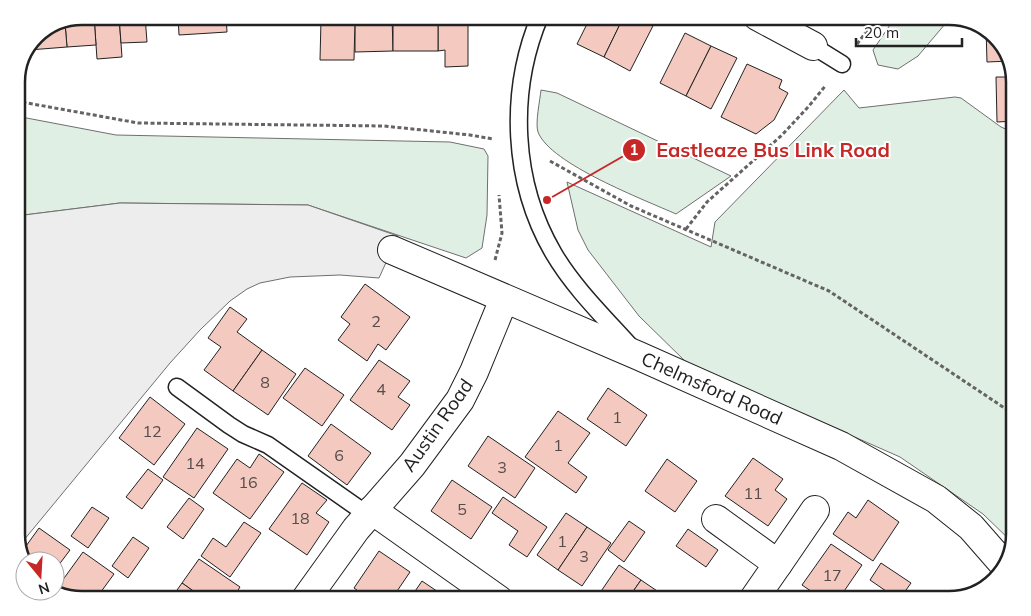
<svg xmlns="http://www.w3.org/2000/svg" width="1031" height="616" viewBox="0 0 1031 616" font-family="Mulish,sans-serif">
<style>
.green{fill:#e0efe3;stroke:#6f6f6f}
.parking{fill:#ededed;stroke:#6f6f6f}
.building{fill:#f3c9c0;stroke:#222}
.lines{fill:none;stroke-linecap:round;stroke-linejoin:round}
.lane-casing{stroke:#222;stroke-width:19}
.street-casing{stroke:#222;stroke-width:30}
.path{stroke:#646464;stroke-width:3;stroke-dasharray:4 2.5;stroke-linecap:butt}
.lane{stroke:#fff;stroke-width:16}
.street{stroke:#fff;stroke-width:28}
.labels{text-anchor:middle;stroke-width:4;stroke-linejoin:round;paint-order:stroke}
.number-label{font-size:16px;fill:#564c4a}
.street-label{font-size:19px;fill:#222;stroke:#fff}
.rim{fill:none;stroke:#222;stroke-width:2.5}
.leader{fill:none;stroke:#c62828;stroke-width:2}
.callout-dot{fill:#c62828;stroke:#fff;stroke-width:2}
.mark-label{font-size:15px;text-anchor:middle;font-weight:bold;fill:#fff}
.callout-label{font-size:20px;text-anchor:middle;font-weight:bold;fill:#c62828;stroke:#fff;stroke-width:4;stroke-linejoin:round;paint-order:stroke}
</style>
<rect width="100%" height="100%" fill="#fff"/>
<g class="green">
<polygon points="896,16 949,16 951,17 918,56 898,69 878,65 873,50"/>
<path d="M541,90L557,93L731,176L676,214C645,200 550,164 538,132C535,123 540,100 541,90Z"/>
<polygon points="844,90 859,108 955,97 961,98 1001,127 1015,133 1015,535 1013,543 983,514 900,457 687,363 639,316 588,250 578,230 567,182 711,247 715,222"/>
<polygon points="16,116 116,135 450,142 484,149 488,156 487,215 482,248 466,258 308,205 120,203 16,216"/>
</g>
<polygon class="parking" points="120,203 308,205 398,236 379,278 340,275 290,277 260,283 247,289 230,301 200,330 170,363 19,546 16,538 16,216"/>
<g class="building">
<polygon points="94,16 119,16 122,57 97,59"/>
<polygon points="94,16 96,45 67,47 65,23 79,18"/>
<polygon points="119,16 145,16 147,42 121,43"/>
<polygon points="145,16 178,16 179,24 146,25"/>
<polygon points="178,16 226,16 227,32 179,35"/>
<polygon points="355,16 392,16 393,51 355,52"/>
<polygon points="438,16 468,16 468,66 445,67 445,50 438,51"/>
<polygon points="591,16 624,16 604,57 577,44"/>
<polygon points="624,16 653,16 657,18 630,71 604,57"/>
<polygon points="321,20 355,20 354,60 320,60"/>
<polygon points="438,22 438,51 393,51 393,23"/>
<polygon points="65,23 67,47 29,50 36,35"/>
<polygon points="986,29 1006,49 1010,61 987,62"/>
<polygon points="685,33 711,46 686,96 660,83"/>
<polygon points="711,46 737,58 711,109 686,96"/>
<polygon points="747,64 782,80 779,88 788,93 774,120 756,134 721,117"/>
<polygon points="996,77 1014,77 1015,121 997,122"/>
<polygon points="365,284 410,317 386,350 378,344 367,361 338,340 350,324 341,317"/>
<polygon points="230,307 247,319 237,332 262,350 233,391 204,370 221,347 208,338"/>
<polygon points="262,350 296,374 268,415 233,391"/>
<polygon points="379,360 410,381 398,397 410,405 392,430 350,400"/>
<polygon points="305,368 344,395 322,426 283,398"/>
<polygon points="608,388 647,415 626,446 587,419"/>
<polygon points="150,397 185,424 154,465 119,438"/>
<polygon points="558,411 590,433 568,463 587,477 576,493 525,457"/>
<polygon points="331,424 371,453 347,485 308,456"/>
<polygon points="197,428 228,449 194,498 163,477"/>
<polygon points="488,436 535,468 515,498 468,466"/>
<polygon points="259,454 284,472 250,519 213,493 237,459 250,468"/>
<polygon points="753,458 783,479 775,490 787,499 768,526 725,496"/>
<polygon points="667,459 697,481 675,512 645,491"/>
<polygon points="148,469 163,480 142,509 126,497"/>
<polygon points="452,480 492,507 471,539 431,511"/>
<polygon points="302,483 327,500 316,513 329,522 307,555 269,529"/>
<polygon points="503,497 547,527 527,557 509,545 518,531 492,513"/>
<polygon points="189,498 204,509 183,539 167,527"/>
<polygon points="868,500 899,522 873,561 833,534 848,512 856,518"/>
<polygon points="92,507 109,518 88,548 71,536"/>
<polygon points="566,513 587,527 558,570 537,555"/>
<polygon points="629,521 645,532 624,562 608,550"/>
<polygon points="244,522 261,533 230,577 201,556 213,538 226,547"/>
<polygon points="587,527 611,543 582,586 558,570"/>
<polygon points="39,528 70,550 55,570 55,561 25,561 25,567 21,553"/>
<polygon points="688,529 718,550 706,567 676,546"/>
<polygon points="133,537 149,548 128,578 112,566"/>
<polygon points="831,544 862,565 838,600 824,600 802,585"/>
<polygon points="379,551 410,572 391,600 371,600 354,588"/>
<polygon points="83,552 114,574 95,600 82,600 54,592"/>
<polygon points="199,559 240,587 232,600 206,600 182,583"/>
<polygon points="881,563 911,583 899,600 870,580"/>
<polygon points="619,565 641,580 627,600 595,600"/>
<polygon points="641,580 666,597 665,600 627,600"/>
<polygon points="422,581 450,600 409,600"/>
<polygon points="182,583 206,600 170,600"/>
</g>
<g class="lines">
<defs>
<g id="lane">
<path d="M540,16C508,92 512,183 554,254C574,288 605,318 631,347"/>
<polyline points="813,46 842,64"/>
<polyline points="177,387 229,425 243,434 268,445 368,515"/>
</g>
<g id="street">
<polyline points="757,16 813,46"/>
<polyline points="392,250 639,356 841,446 936,499 971,527 1006,567"/>
<polyline points="372,510 499,600"/>
<polyline points="716,519 778,564 753,600"/>
<polyline points="778,564 815,510"/>
<polyline points="305,600 356,529 412,465 460,400 474,372 504,299"/>
</g>
</defs>
<use href="#lane" class="lane-casing"/>
<use href="#street" class="street-casing"/>
<g class="path">
<polyline points="857,44 878,16"/>
<polyline points="16,101 138,123 384,126 470,135 493,139"/>
<polyline points="550,161 631,206 829,291 1015,415"/>
<polyline points="686,229 707,202 782,135 809,106 826,85"/>
<polyline points="495,260 502,233 499,195"/>
</g>
<use href="#lane" class="lane"/>
<use href="#street" class="street"/>
</g>
<g class="labels">
<g class="number-label">
<text x="376" y="327">2</text>
<text x="265" y="388">8</text>
<text x="381" y="395">4</text>
<text x="617" y="423">1</text>
<text x="152" y="437">12</text>
<text x="558" y="451">1</text>
<text x="339" y="461">6</text>
<text x="195" y="469">14</text>
<text x="502" y="473">3</text>
<text x="248" y="488">16</text>
<text x="753" y="499">11</text>
<text x="462" y="515">5</text>
<text x="300" y="524">18</text>
<text x="562" y="547">1</text>
<text x="584" y="562">3</text>
<text x="832" y="581">17</text>
</g>
<g class="street-label">
<text transform="translate(712 388) rotate(24)" y="7">Chelmsford Road</text>
<text transform="translate(437 425) rotate(-55)" y="7">Austin Road</text>
</g>
</g>
<path d="M0 0H1031V616H0ZM82 25H949A57 57 0 0 1 1006 82V534A57 57 0 0 1 949 591H82A57 57 0 0 1 25 534V82A57 57 0 0 1 82 25Z" fill="#fff" fill-rule="evenodd"/>
<path class="rim" d="M82 25H949A57 57 0 0 1 1006 82V534A57 57 0 0 1 949 591H82A57 57 0 0 1 25 534V82A57 57 0 0 1 82 25Z"/>
<path class="leader" d="M547 200L634 150"/>
<g class="callout-dot">
<circle cx="547" cy="200" r="5"/>
<circle cx="634" cy="150" r="12"/>
</g>
<g class="mark-label">
<text x="634" y="155">1</text>
</g>
<g class="callout-label">
<text x="773" y="157">Eastleaze Bus Link Road</text>
</g>
<g transform="translate(40 576) rotate(162)"><circle r="24" fill="#ffffff" stroke="#a7a7a7"/>
<path d="M0-4L9 19L0 12L-9 19Z" fill="#c62828"/>
<text y="-8" font-size="14" font-weight="bold" text-anchor="middle" fill="#222222">N</text>
</g>
<path d="M856 38v8h106v-8" fill="none" stroke="#222222" stroke-width="2.5"/>
<text x="864" y="38" font-size="15" fill="#222222" stroke="#ffffff" stroke-width="4" paint-order="stroke">20 m</text>
</svg>
